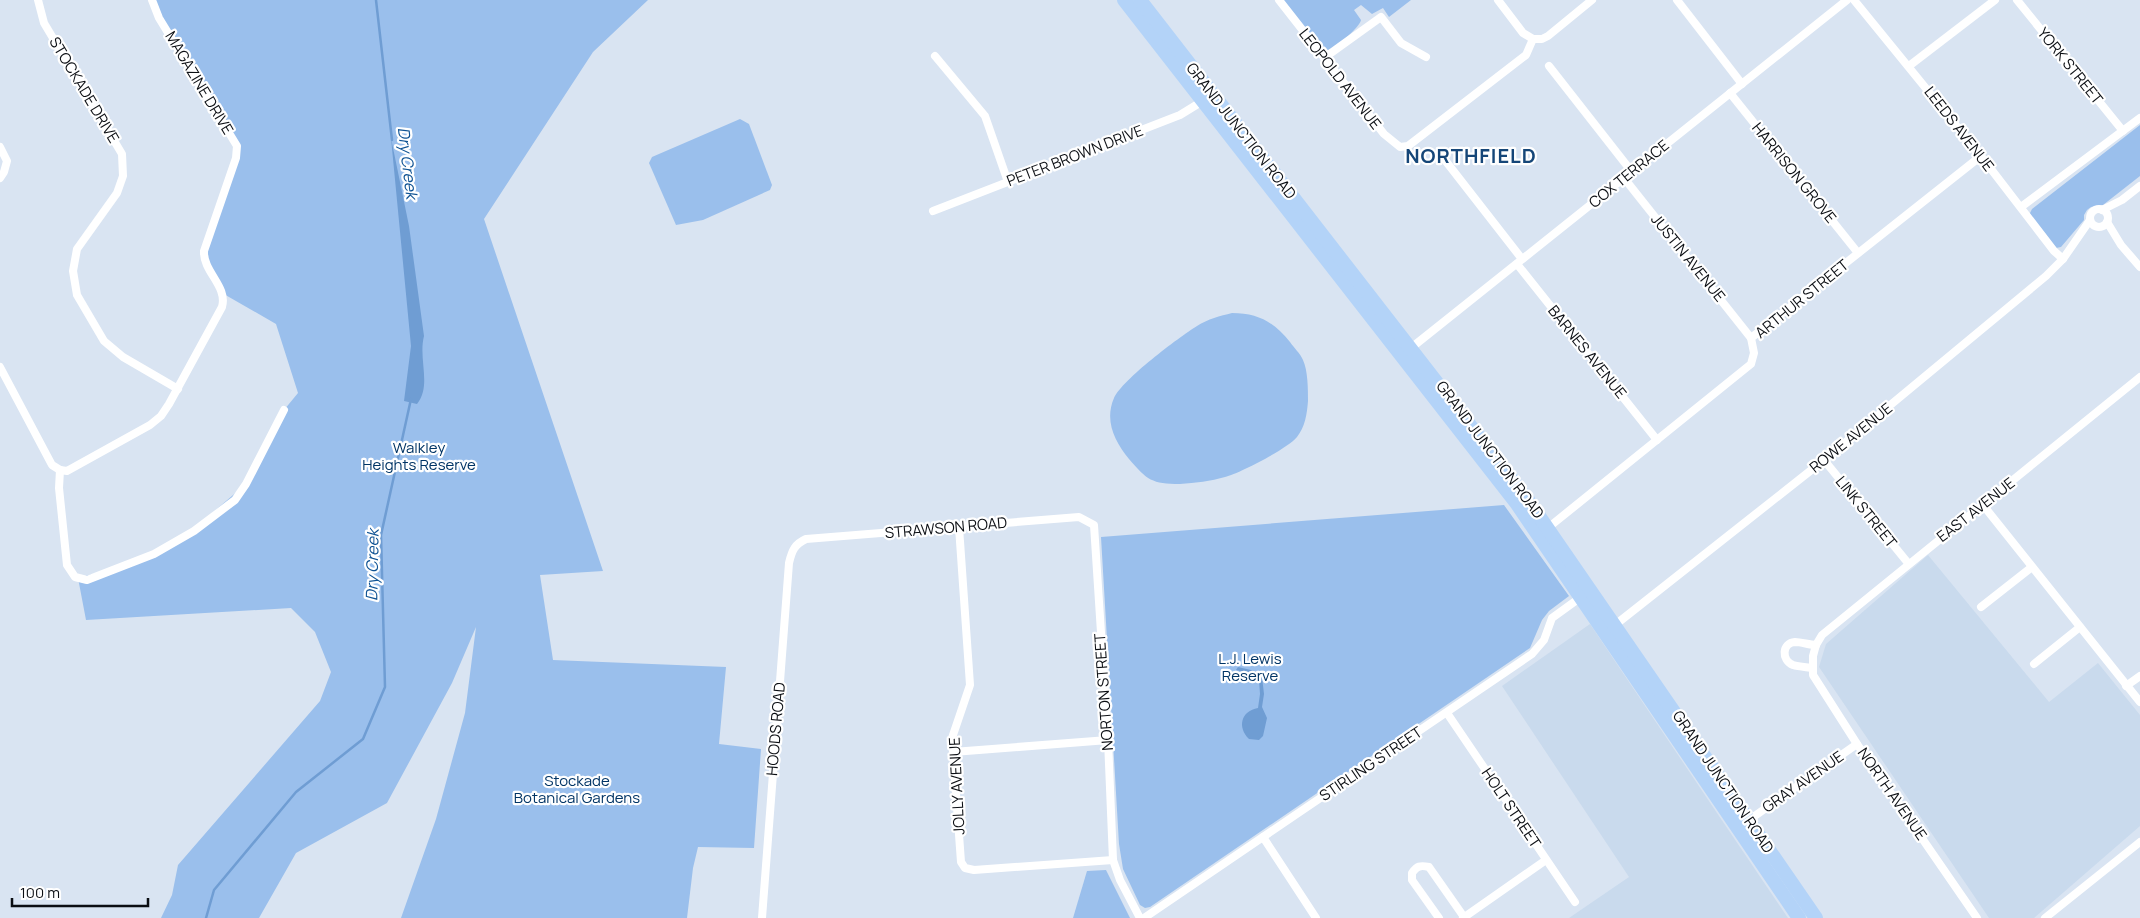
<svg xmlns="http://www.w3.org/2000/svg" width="2140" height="918" viewBox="0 0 2140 918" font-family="Manrope,sans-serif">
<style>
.built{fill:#c9daed}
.green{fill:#9abfec}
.water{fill:#6f9dd3}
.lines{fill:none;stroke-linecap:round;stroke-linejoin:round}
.stream{stroke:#6f9dd3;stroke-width:2.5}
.street{stroke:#fff;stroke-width:8}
.highway{stroke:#b3d3f8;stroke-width:14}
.labels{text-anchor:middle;stroke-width:4.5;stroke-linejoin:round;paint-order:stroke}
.street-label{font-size:15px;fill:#0b0e13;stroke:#fff}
.park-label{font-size:15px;fill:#003465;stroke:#fff}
.water-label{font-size:16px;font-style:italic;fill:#0e5293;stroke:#fff}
.district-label{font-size:20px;font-weight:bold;letter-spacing:1px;fill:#154678;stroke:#fff}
</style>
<rect width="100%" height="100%" fill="#d9e4f2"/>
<g class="built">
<polygon points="1928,555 2049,702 2098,663 2140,715 2140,826 2034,918 1989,918 1819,667 1826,644"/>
<polygon points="1590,624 1719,816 1788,918 1569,918 1629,877 1502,686"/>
</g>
<g class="green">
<polygon points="153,0 648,0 593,52 484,219 603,571 540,575 553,660 726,667 719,744 761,749 754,848 698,847 693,868 687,918 401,918 436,819 465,713 476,627 452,683 387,803 296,853 259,918 161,918 172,895 178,865 320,701 331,672 315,632 291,608 86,620 78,578 122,566 184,537 246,484 284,410 298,393 276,324 222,293 203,255 237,151"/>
<path d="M1283,0H1411L1389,17L1383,8L1372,14L1361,5L1354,10L1361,20C1360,27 1335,49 1328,50C1324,50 1323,49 1320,48Z"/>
<polygon points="740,119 749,124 772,185 770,190 703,220 676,225 649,163 652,157"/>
<polygon points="2140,125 2140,176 2103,205 2091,207 2087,210 2084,215 2084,220 2061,247 2056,248 2031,218 2030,213 2032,209"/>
<path d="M1232,313C1258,313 1274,322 1290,342C1294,348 1300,353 1303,360C1308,371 1308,389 1308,401C1307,414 1305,427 1297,437C1287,449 1240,473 1225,477C1211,481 1195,483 1180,484C1152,484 1147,480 1129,459C1115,442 1104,421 1114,398C1123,379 1178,338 1197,326C1208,319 1220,316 1232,313Z"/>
<polygon points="1504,505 1569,596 1549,611 1542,620 1530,648 1150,907 1145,908 1140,905 1123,869 1119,844 1101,537"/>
<polygon points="1106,870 1130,918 1073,918 1087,871"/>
</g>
<g class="water">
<path d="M391,138L409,226L424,336C418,360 432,385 417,404L404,401L411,346Z"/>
<path d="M1238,667L1255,671L1262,677L1264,694L1262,707L1267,718L1263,736L1259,740L1249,739C1237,727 1241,711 1258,708L1260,694L1259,680L1253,674L1236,670Z"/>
</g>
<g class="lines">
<g class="stream">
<polyline points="376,0 392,140"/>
<polyline points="206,918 214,890 296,792 363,739 385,687 381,535 411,399"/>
</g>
<g class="street">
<polyline points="38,0 44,23 122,154 123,176 117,193 77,249 73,271 77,295 104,341 123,357 178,389"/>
<polyline points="1279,0 1384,134 1400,147 1408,146 1526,55 1533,39 1542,39 1548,36 1592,0"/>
<polyline points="1498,0 1523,33 1533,39"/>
<polyline points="1677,0 1742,84"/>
<polyline points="1854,0 1981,156 2054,251 2063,259"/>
<polyline points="2017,0 2123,131"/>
<polyline points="935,56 985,116 1008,182"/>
<polyline points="1324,58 1381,17 1401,43 1426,57"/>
<polyline points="1549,66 1632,172"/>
<polyline points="1909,66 1995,0"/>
<polyline points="1730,93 1858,253"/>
<polyline points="0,147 7,161 4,172 0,178"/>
<polyline points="1441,155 1522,259"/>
<polyline points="1624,178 1751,338"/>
<polyline points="2021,207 2140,118"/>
<circle cx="2099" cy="218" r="9"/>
<polyline points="2102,210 2122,200 2140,186"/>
<polyline points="933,211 1180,115 1206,99"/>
<polyline points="2107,222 2121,245 2140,267"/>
<polyline points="1517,264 1657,440"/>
<polyline points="1411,348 1847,0"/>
<path d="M0,367L52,465L60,470L67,471L150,425L161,416L169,404L222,307C228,286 203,272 204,251L236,158L237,146L159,18L152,0"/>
<polyline points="1824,460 1908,563"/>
<polyline points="60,470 59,488 67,565 75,577 87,580 154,554 194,531 235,500 246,484 284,410"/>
<polyline points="1983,505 2140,702"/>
<polyline points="959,527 970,685 952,738 961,862 965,868 974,870 1113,860"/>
<polyline points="1549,527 1751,364 1754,353 1751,338 1981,156"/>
<polyline points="1981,607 2032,567"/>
<polyline points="1615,625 1824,460 2046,276 2063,259 2090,220"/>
<polyline points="2034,664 2080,627"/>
<path d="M1813,668C1807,667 1799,667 1793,665C1781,660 1782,643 1795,642C1802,642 1809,645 1816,645"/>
<polyline points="2126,686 2140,676"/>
<polyline points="1447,713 1575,902"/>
<polyline points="953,752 1108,740"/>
<polyline points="1749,820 1857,744"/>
<polyline points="1263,837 1316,918"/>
<path d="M762,918L789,563C792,550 795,544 806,539L1079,517L1094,525L1108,740L1113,860L1120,880L1140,918"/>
<polyline points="1144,918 1532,654 1544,640 1552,618 1581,597"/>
<path d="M1439,918L1412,880V873C1417,866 1420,865 1429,867L1464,917"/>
<polyline points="1463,918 1546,860"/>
<polyline points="1977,918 1857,744 1813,675 1813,656 1816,645 1822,635 2140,377"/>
<polyline points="2045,918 2140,842"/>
</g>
<g class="highway">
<polyline points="1124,0 1517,504 1799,918"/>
<polyline points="1140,0 1528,500 1816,918"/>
</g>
</g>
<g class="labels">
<g class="street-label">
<text transform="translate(2070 66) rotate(51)" y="5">YORK STREET</text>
<text transform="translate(1340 79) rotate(52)" y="5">LEOPOLD AVENUE</text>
<text transform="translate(199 83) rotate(59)" y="5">MAGAZINE DRIVE</text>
<text transform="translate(84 90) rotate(59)" y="5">STOCKADE DRIVE</text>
<text transform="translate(1959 129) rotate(52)" y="5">LEEDS AVENUE</text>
<text transform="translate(1241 131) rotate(52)" y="5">GRAND JUNCTION ROAD</text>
<text transform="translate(1075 156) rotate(-21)" y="5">PETER BROWN DRIVE</text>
<text transform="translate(1794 173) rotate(51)" y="5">HARRISON GROVE</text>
<text transform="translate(1629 174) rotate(-39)" y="5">COX TERRACE</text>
<text transform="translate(1688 258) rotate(51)" y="5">JUSTIN AVENUE</text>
<text transform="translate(1802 299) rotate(-39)" y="5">ARTHUR STREET</text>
<text transform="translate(1587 352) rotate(51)" y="5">BARNES AVENUE</text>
<text transform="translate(1851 438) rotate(-39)" y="5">ROWE AVENUE</text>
<text transform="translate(1490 450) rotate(53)" y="5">GRAND JUNCTION ROAD</text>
<text transform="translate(1976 510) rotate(-38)" y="5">EAST AVENUE</text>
<text transform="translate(1866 512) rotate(51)" y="5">LINK STREET</text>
<text transform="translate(946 528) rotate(-5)" y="5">STRAWSON ROAD</text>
<text transform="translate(1104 692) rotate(-94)" y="5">NORTON STREET</text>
<text transform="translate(776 729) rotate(-85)" y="5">HOODS ROAD</text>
<text transform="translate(1371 764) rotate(-34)" y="5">STIRLING STREET</text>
<text transform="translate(1723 782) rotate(56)" y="5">GRAND JUNCTION ROAD</text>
<text transform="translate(1803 782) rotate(-35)" y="5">GRAY AVENUE</text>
<text transform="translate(957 786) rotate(-93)" y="5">JOLLY AVENUE</text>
<text transform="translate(1892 794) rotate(55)" y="5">NORTH AVENUE</text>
<text transform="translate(1511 808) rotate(56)" y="5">HOLT STREET</text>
</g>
<g class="park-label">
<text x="419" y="453">Walkley<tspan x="419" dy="17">Heights Reserve</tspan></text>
<text x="1250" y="664">L.J. Lewis<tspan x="1250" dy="17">Reserve</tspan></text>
<text x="577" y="786">Stockade<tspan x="577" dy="17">Botanical Gardens</tspan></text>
</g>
<g class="water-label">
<text transform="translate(408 163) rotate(83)" y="6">Dry Creek</text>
<text transform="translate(372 565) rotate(-89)" y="6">Dry Creek</text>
</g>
<g class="district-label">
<text x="1471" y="163">NORTHFIELD</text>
</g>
</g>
<path d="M12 898v8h136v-8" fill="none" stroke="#0b0e13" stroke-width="2.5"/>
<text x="20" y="898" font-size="15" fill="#0b0e13" stroke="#ffffff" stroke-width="4" paint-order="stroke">100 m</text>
</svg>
